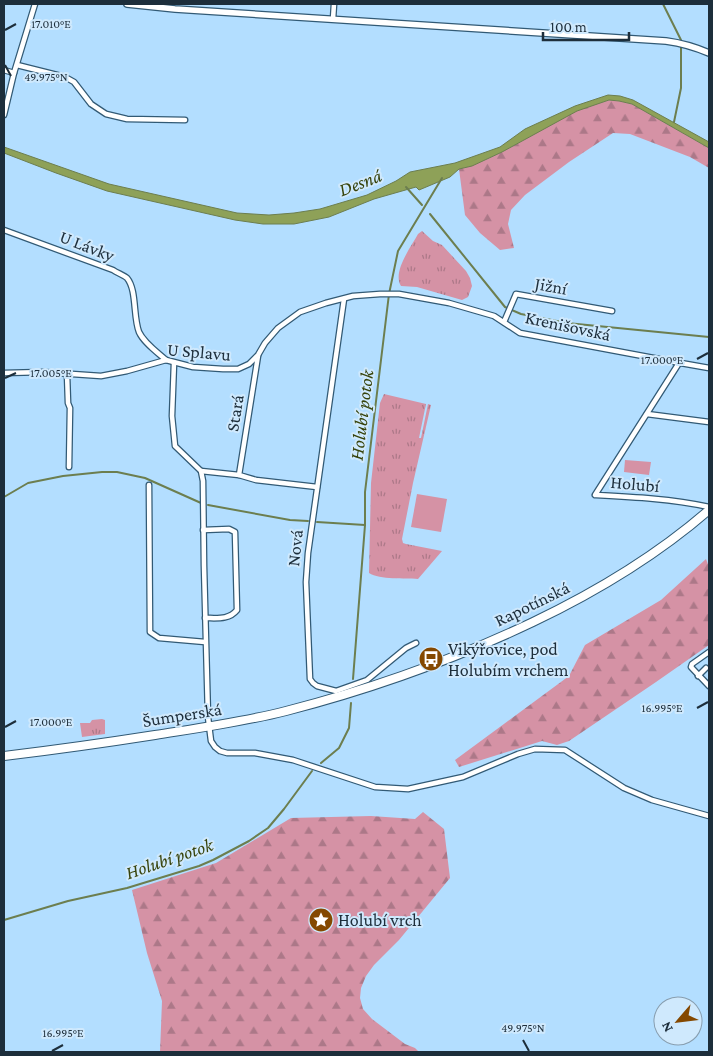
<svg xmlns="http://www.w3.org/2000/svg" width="713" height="1056" viewBox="0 0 713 1056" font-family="'Crimson Pro',serif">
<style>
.grass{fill:url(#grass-tufts)}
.forest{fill:url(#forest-firs)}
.green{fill:#d592a5}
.water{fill:#8ea158;stroke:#6c7e4f}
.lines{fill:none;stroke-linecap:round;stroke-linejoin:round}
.stream{stroke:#6c7e4f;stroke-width:2}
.minor-casing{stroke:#325a75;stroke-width:7}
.tertiary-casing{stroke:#325a75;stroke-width:8}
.primary-casing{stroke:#325a75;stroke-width:10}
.minor{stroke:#fff;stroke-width:4.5}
.tertiary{stroke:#fff;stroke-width:5.5}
.primary{stroke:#fff;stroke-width:8}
.ticks{fill:none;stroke:#1d2e3b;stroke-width:2}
.labels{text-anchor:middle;stroke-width:4;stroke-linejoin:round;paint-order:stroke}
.street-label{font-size:18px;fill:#1d2e3b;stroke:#cfe9fd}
.poi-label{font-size:18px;fill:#1d2e3b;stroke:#cfe9fd;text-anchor:start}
.water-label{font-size:19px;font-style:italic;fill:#37430b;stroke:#cfe9fd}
.ticks-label{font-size:12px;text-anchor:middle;fill:#1d2e3b;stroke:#cfe9fd;stroke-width:4;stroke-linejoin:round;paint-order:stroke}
</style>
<defs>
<pattern id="grass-tufts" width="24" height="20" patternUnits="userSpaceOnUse" patternTransform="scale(1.25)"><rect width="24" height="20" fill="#d592a5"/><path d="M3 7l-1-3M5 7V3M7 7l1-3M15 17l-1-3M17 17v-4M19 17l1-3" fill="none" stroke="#ac7888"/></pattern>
<pattern id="forest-firs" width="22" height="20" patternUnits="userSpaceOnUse" patternTransform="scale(1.25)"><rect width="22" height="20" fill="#d592a5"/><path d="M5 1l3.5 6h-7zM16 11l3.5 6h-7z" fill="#ac7888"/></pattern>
</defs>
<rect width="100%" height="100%" fill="#b3deff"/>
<g class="grass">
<path d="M422,231L433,241L442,245L466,271L470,278L472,286L468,297L462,300L417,287L401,286C392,272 411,247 418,234Z"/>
<path d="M384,394L426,404L419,438H421L428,404L431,405L413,483L402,539L403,543L406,544L442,551L418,579C405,578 380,580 369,573L371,483L380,403Z"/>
<polygon points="102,719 105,720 105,734 82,737 80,723 90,723 92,720"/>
</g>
<g class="forest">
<path d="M609,100L619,101L632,104L709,148V168L690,157L630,134L613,133L569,162L525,195L511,210L508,224L514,248L500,250L480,233L465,215L459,169C501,158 536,130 576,111C586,106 598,104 609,100Z"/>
<polygon points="706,559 709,567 709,645 656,682 569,741 557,745 542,741 459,767 455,760 569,676 585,645 661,600"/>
<polygon points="423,812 444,829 450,878 399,940 374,965 366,976 361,988 360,998 363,1009 372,1019 405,1044 415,1048 419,1052 160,1052 162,1001 147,953 132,890 216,863 291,818 371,816 415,819"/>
</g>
<g class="green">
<polygon points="625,460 651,462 649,475 624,472"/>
<polygon points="417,494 447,499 441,532 411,527"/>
</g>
<polygon class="water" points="608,95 620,96 633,100 709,142 709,148 632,104 619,101 609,100 577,111 502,152 472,166 459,169 450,177 419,190 416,187 374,199 329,217 294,224 263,224 235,220 107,191 56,173 4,153 4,147 109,184 237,213 269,215 294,213 320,209 367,195 396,181 410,172 455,163 500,147 525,129 575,106"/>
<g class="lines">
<g class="stream">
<polyline points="663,4 681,40 681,88 674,122"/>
<polyline points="406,187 422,205"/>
<polyline points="430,214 505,307 521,314 567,323 709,337"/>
<polyline points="4,497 28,483 63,476 102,472 117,472 145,478 201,503"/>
<polyline points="208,505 290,520 308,521"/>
<polyline points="317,522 365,525"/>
<polyline points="353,679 365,525 365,492 389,294 398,251 442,178"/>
<polyline points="321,763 339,748 349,728 351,703"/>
<polyline points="4,920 68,901 127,888 199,866 213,860 249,841 268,828 284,809 312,771"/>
</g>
<defs>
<g id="minor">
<polyline points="333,19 334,4"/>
<polyline points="17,65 65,77 74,82 91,104 106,114 127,119 185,120"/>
<polyline points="4,70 14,73"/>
<polyline points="4,115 14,73 35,4"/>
<path d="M4,230L113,270C117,273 124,275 127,278C137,290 133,317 139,332C144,343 157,352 166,360"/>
<polyline points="344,299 308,553 306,582 310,679 313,683 317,686 336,691 367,680 406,648 416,643"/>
<polyline points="504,322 516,294 612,311"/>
<polyline points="258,356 239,475 256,480 317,487"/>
<polyline points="174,363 172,416 175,446 201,471 203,481 204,566 208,717 211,741 215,747 220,751 227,753 255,753 293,760 375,787 408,789 463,777 518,754 535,749 565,750 624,788 652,800 709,816"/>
<path d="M679,363L595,495C633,497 672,499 709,507"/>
<polyline points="4,373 43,372 101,376 127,371 166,360 193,367 223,369 238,369 249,364 258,355 265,343 278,328 300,312 326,303 353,296 380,294 399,294 449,303 494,316 520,333 675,362 709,368"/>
<polyline points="67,374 68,403 70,408 69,467"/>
<polyline points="647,414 709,422"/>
<polyline points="201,471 239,475"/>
<polyline points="149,485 150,632 159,638 205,642"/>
<path d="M203,530L229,529L235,532L237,610C229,620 217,618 205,618"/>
<polyline points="709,652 692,664 691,667 709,686"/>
<polyline points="698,676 706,668"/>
</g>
<path id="tertiary" d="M127,4L175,9L666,41C681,43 695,47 709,53"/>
<path id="primary" d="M4,756C54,750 104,743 155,735C199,728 243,722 286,711C371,689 453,660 533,622C596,592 656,556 709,510"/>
</defs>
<use href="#minor" class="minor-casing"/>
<use href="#tertiary" class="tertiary-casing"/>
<use href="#primary" class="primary-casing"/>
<use href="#minor" class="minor"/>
<use href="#tertiary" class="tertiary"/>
<use href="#primary" class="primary"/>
</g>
<path class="ticks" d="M5,30L16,24M5,65L11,76M697,359L708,353M5,378L16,373M697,708L708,702M5,727L16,721M523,1040L529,1051M52,1051L63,1045"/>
<defs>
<symbol id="bus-disc" viewBox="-11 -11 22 22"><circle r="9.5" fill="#844800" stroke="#cfe9fd"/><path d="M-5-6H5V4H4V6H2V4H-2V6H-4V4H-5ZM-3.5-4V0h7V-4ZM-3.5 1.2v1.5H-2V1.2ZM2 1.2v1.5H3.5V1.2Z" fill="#fff"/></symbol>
<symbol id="sight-disc" viewBox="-11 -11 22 22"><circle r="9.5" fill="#844800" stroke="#cfe9fd"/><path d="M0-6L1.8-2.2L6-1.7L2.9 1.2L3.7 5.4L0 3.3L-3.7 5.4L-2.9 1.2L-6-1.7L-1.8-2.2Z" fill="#fff"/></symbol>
</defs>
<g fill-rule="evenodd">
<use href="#bus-disc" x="417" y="645" width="28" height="28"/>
<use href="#sight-disc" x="307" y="906" width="28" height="28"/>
</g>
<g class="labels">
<g class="street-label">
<text transform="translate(87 246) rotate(21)" y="6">U Lávky</text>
<text transform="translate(551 286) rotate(10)" y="6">Jižní</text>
<text transform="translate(568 326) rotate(12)" y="6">Krenišovská</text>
<text transform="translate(199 352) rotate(5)" y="6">U Splavu</text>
<text transform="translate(235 413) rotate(-81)" y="6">Stará</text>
<text transform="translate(635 484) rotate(5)" y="6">Holubí</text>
<text transform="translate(295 548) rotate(-84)" y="6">Nová</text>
<text transform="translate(532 604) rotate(-26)" y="6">Rapotínská</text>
<text transform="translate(182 715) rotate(-9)" y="6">Šumperská</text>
</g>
<g class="poi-label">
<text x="448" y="655">Vikýřovice, pod<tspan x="448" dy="21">Holubím vrchem</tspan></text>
<text x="338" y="926">Holubí vrch</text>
</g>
<g class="water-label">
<text transform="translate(360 182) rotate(-21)" y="7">Desná</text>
<text transform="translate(361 415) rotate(-83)" y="7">Holubí potok</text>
<text transform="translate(169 858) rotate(-19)" y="7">Holubí potok</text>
</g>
</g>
<g class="ticks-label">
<text x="51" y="28">17.010°E</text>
<text x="46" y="81">49.975°N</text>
<text x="662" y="364">17.000°E</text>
<text x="51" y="377">17.005°E</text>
<text x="662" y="712">16.995°E</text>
<text x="51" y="726">17.000°E</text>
<text x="523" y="1032">49.975°N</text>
<text x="63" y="1037">16.995°E</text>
</g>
<rect width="713" height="1056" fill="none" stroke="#1d2e3b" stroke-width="10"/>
<g transform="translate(678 1021) rotate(242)"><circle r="24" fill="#cfe9fd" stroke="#889eaf"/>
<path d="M0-4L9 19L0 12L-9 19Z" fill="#844800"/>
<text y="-8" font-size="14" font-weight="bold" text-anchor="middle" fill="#1d2e3b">N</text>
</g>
<path d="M543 32v8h86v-8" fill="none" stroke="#1d2e3b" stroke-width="2.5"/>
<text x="550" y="32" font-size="15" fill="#1d2e3b" stroke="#cfe9fd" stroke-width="4" paint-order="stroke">100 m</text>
</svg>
